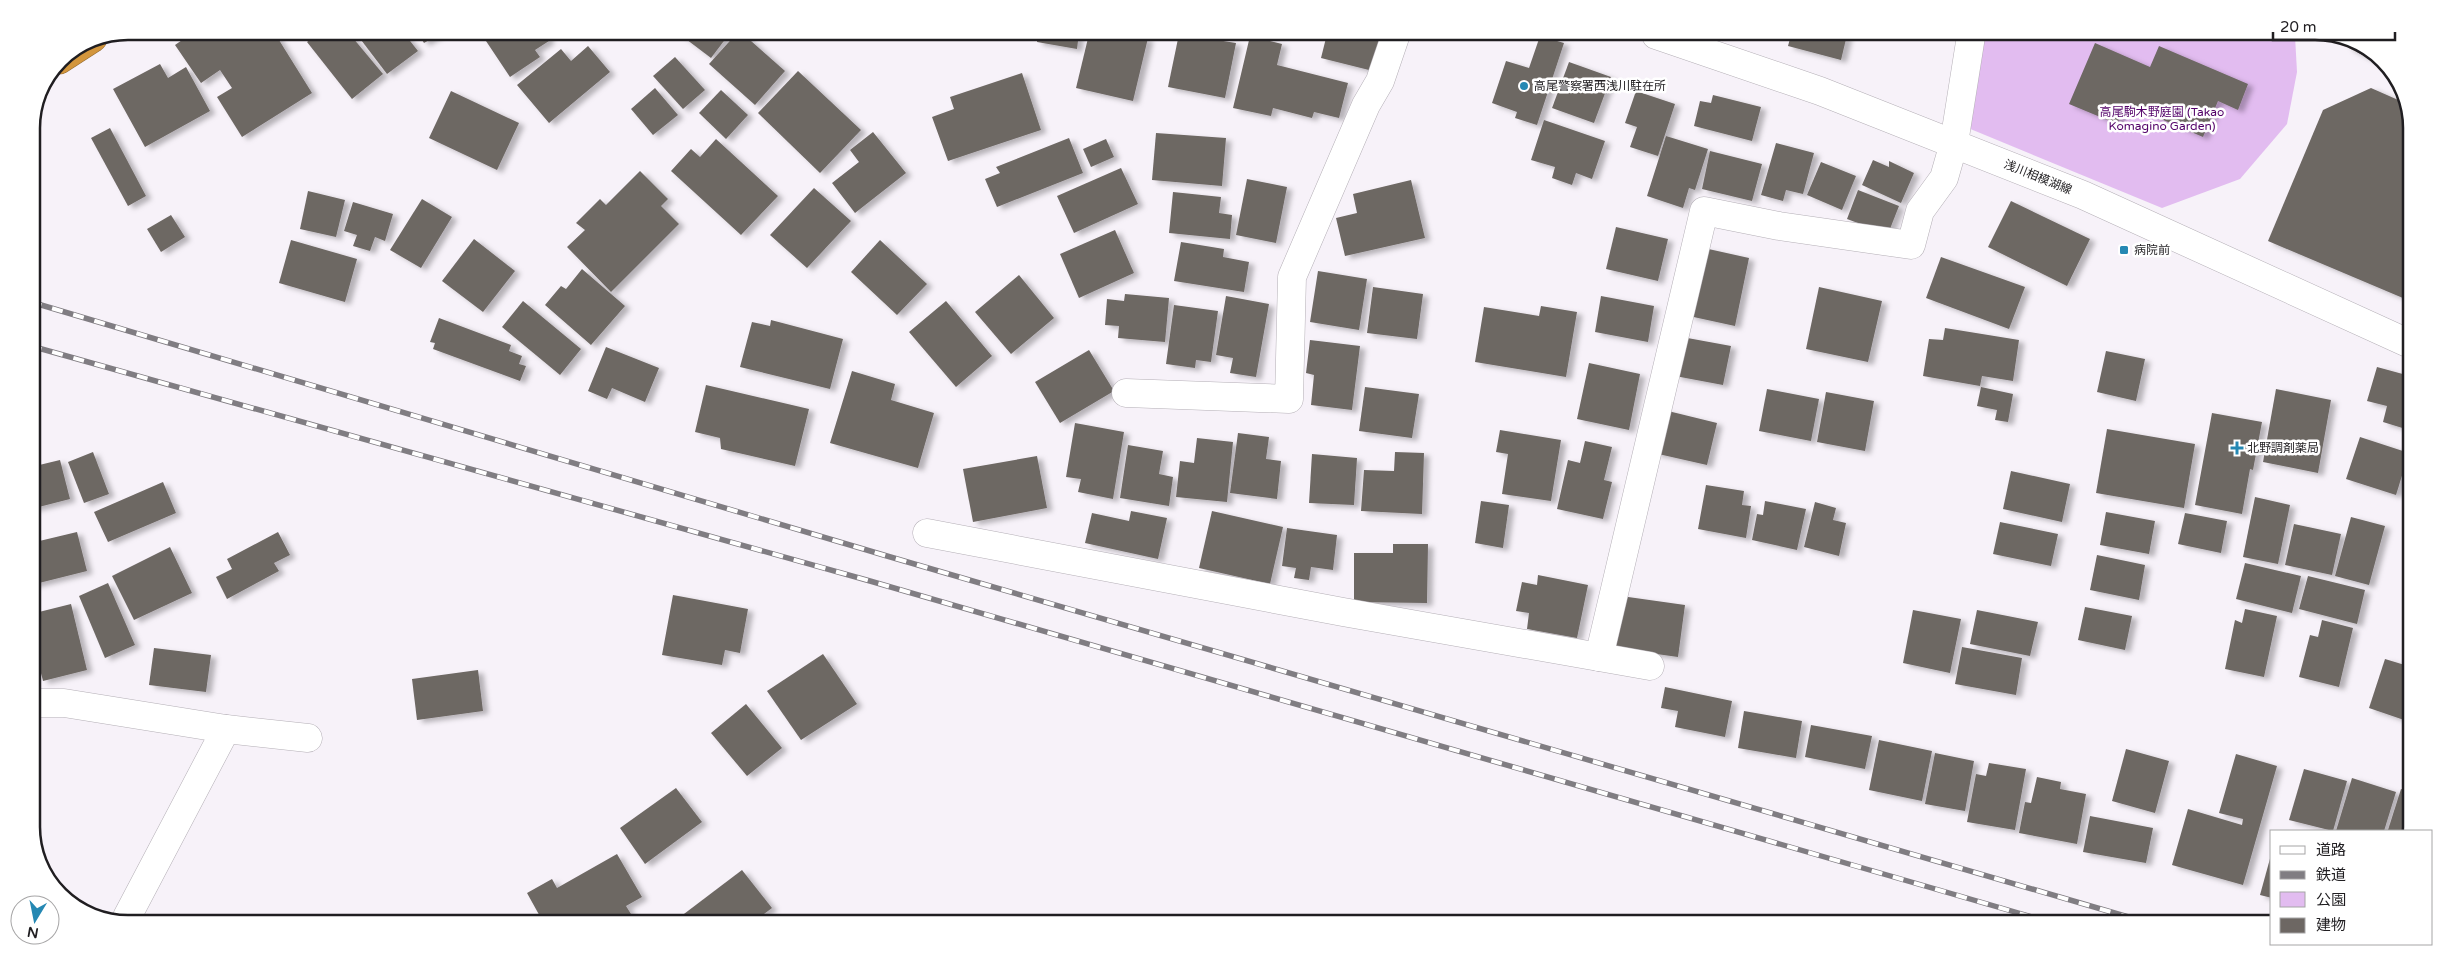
<svg xmlns="http://www.w3.org/2000/svg" width="2443" height="955" viewBox="0 0 2443 955" font-family="'Varela Round','Noto Sans JP',sans-serif">
<style>
.green{fill:#e2bcf0}
.building{fill:#6d6763;filter:url(#shadow)}
.lines{fill:none;stroke-linecap:round;stroke-linejoin:round}
.street-casing{stroke:#b4afb6;stroke-width:29}
.secondary-casing{stroke:#b4afb6;stroke-width:29}
.highway-casing{stroke:#946c33;stroke-width:29}
.street{stroke:#fff;stroke-width:28}
.secondary{stroke:#fff;stroke-width:28}
.highway{stroke:#d3963d;stroke-width:28}
.rail-casing{stroke:#807d82;stroke-width:5.5}
.rail{stroke:#fff;stroke-width:4;stroke-dasharray:11;stroke-linecap:butt}
.poi-dot{fill:#2588b3;stroke:#fff;stroke-width:2}
.labels{text-anchor:middle;stroke-width:5;stroke-linejoin:round;paint-order:stroke}
.poi-label{font-size:12px;fill:#201e21;stroke:#fff;text-anchor:start}
.park-label{font-size:12px;fill:#520068;stroke:#fff}
.street-label{font-size:12px;fill:#201e21;stroke:#fff}
.rim{fill:none;stroke:#201e21;stroke-width:2.5}
</style>
<defs>
<filter id="shadow"><feDropShadow dx="5.5" dy="3" stdDeviation="2.5" flood-color="#0004"/></filter>
</defs>
<rect width="100%" height="100%" fill="#f7f2f9"/>
<polygon class="green" points="1985,36 2295,36 2297,72 2287,124 2240,179 2162,208 1968,128"/>
<g class="building">
<polygon points="195,31 274,32 312,93 242,137 217,97 232,88 220,70 201,83 175,45"/>
<polygon points="319,32 348,32 383,74 352,99 307,42"/>
<polygon points="355,32 403,32 418,51 387,74"/>
<polygon points="417,32 443,32 424,43"/>
<polygon points="486,32 550,32 547,34 549,41 535,50 540,57 510,77 482,35"/>
<polygon points="678,33 730,33 711,58"/>
<polygon points="737,33 742,33 785,71 755,105 709,64"/>
<polygon points="1038,33 1079,33 1077,49 1037,42"/>
<polygon points="1089,34 1127,34 1148,38 1133,101 1076,88"/>
<polygon points="1179,34 1236,43 1225,98 1168,87"/>
<polygon points="1327,34 1383,34 1373,71 1321,58"/>
<polygon points="1791,35 1847,35 1841,60 1788,46"/>
<polygon points="1250,36 1282,44 1277,65 1348,83 1339,118 1314,112 1312,118 1273,108 1271,116 1233,108"/>
<polygon points="1540,36 1564,43 1537,125 1515,118 1517,112 1492,103 1506,61 1529,68"/>
<polygon points="2341,36 2347,36 2393,71 2349,48"/>
<polygon points="2095,43 2150,67 2159,46 2248,84 2238,110 2218,101 2203,137 2126,104 2117,124 2069,104"/>
<polygon points="588,46 610,72 549,123 517,85 561,49 571,61"/>
<polygon points="675,57 705,90 683,109 653,76"/>
<polygon points="1569,62 1611,77 1594,123 1552,108"/>
<polygon points="160,64 168,78 186,67 210,111 145,147 113,89"/>
<polygon points="798,71 861,130 820,173 758,113"/>
<polygon points="1022,73 1041,130 948,161 932,117 954,109 950,97"/>
<polygon points="655,88 678,115 653,135 631,109"/>
<polygon points="2371,88 2405,103 2412,121 2410,301 2268,241 2323,110"/>
<polygon points="721,90 748,115 726,139 699,113"/>
<polygon points="451,91 519,123 497,170 429,138"/>
<polygon points="1636,91 1675,104 1658,156 1630,147 1637,127 1625,123"/>
<polygon points="1713,95 1761,107 1752,141 1694,126 1700,101 1711,103"/>
<polygon points="1544,120 1605,141 1592,179 1576,173 1572,185 1552,178 1555,167 1531,160"/>
<polygon points="110,128 146,196 128,206 91,138"/>
<polygon points="873,132 906,173 855,213 832,183 859,162 850,150"/>
<polygon points="1156,133 1226,138 1222,186 1152,180"/>
<polygon points="1666,136 1708,149 1695,190 1689,188 1683,208 1647,196"/>
<polygon points="1069,138 1083,173 997,207 985,179 1000,173 996,167"/>
<polygon points="716,139 778,196 741,235 671,171 691,149 700,157"/>
<polygon points="1106,139 1114,157 1091,167 1083,149"/>
<polygon points="1776,143 1814,153 1803,194 1786,190 1783,201 1761,195"/>
<polygon points="1710,151 1762,164 1752,201 1702,189"/>
<polygon points="1873,160 1889,167 1889,161 1914,173 1901,203 1862,185"/>
<polygon points="1821,162 1856,176 1842,210 1807,195"/>
<polygon points="1121,168 1138,204 1074,233 1057,196"/>
<polygon points="640,171 668,199 661,206 679,224 611,292 567,247 585,230 576,223 600,199 606,205"/>
<polygon points="1247,179 1287,187 1276,243 1236,235"/>
<polygon points="1411,180 1425,238 1345,256 1336,218 1357,213 1353,194"/>
<polygon points="814,188 851,221 807,268 770,235"/>
<polygon points="1858,190 1899,206 1888,234 1847,219"/>
<polygon points="308,191 345,200 336,237 300,229"/>
<polygon points="1173,192 1221,197 1219,213 1232,215 1230,239 1169,233"/>
<polygon points="422,199 452,217 421,268 390,250"/>
<polygon points="2011,201 2090,239 2067,286 1988,247"/>
<polygon points="353,202 393,214 385,241 375,237 370,251 353,246 357,235 344,231"/>
<polygon points="171,215 185,237 161,252 147,229"/>
<polygon points="1616,227 1668,239 1658,281 1606,269"/>
<polygon points="1115,230 1134,273 1079,298 1060,254"/>
<polygon points="474,239 515,271 483,312 442,281"/>
<polygon points="291,240 357,259 345,302 279,283"/>
<polygon points="880,240 927,284 897,315 851,272"/>
<polygon points="1181,242 1224,249 1223,257 1249,262 1244,292 1174,281"/>
<polygon points="1704,248 1749,258 1735,326 1689,316"/>
<polygon points="1941,257 2025,287 2009,329 1926,298"/>
<polygon points="582,269 625,306 591,345 545,305 561,286 566,289"/>
<polygon points="1318,271 1367,279 1359,330 1310,322"/>
<polygon points="1019,275 1054,318 1011,354 975,312"/>
<polygon points="1373,287 1423,294 1417,339 1367,333"/>
<polygon points="1819,287 1882,301 1868,362 1806,349"/>
<polygon points="1125,294 1169,298 1165,342 1118,338 1119,326 1105,325 1107,299 1124,301"/>
<polygon points="1226,296 1269,304 1256,377 1230,373 1233,358 1216,355"/>
<polygon points="1601,296 1654,306 1648,342 1595,332"/>
<polygon points="523,301 581,349 560,375 502,327"/>
<polygon points="946,301 992,356 956,387 909,332"/>
<polygon points="1174,305 1218,311 1211,362 1196,360 1195,368 1166,364"/>
<polygon points="1541,306 1577,312 1566,377 1475,362 1484,307 1539,316"/>
<polygon points="439,318 511,345 509,351 522,356 519,364 526,366 520,381 433,349 435,343 430,342"/>
<polygon points="771,320 843,339 830,389 740,367 752,322 770,326"/>
<polygon points="1945,328 2019,340 2013,381 1982,376 1980,386 1923,376 1929,339 1943,340"/>
<polygon points="1682,337 1731,346 1723,385 1675,376"/>
<polygon points="1310,340 1360,346 1352,410 1311,405 1314,375 1306,373"/>
<polygon points="606,347 659,368 645,402 612,388 607,399 588,391"/>
<polygon points="1089,350 1114,391 1060,423 1035,382"/>
<polygon points="2106,351 2145,359 2136,401 2097,392"/>
<polygon points="1589,363 1640,374 1629,430 1577,419"/>
<polygon points="2377,367 2410,376 2409,430 2383,422 2387,406 2367,401"/>
<polygon points="852,371 895,384 891,400 934,413 918,468 830,443"/>
<polygon points="706,385 809,409 795,466 721,449 720,438 695,432"/>
<polygon points="1365,387 1419,394 1412,438 1359,431"/>
<polygon points="1981,387 2013,394 2008,422 1995,420 1997,410 1977,406"/>
<polygon points="1767,389 1819,399 1811,441 1759,431"/>
<polygon points="2276,389 2331,400 2318,473 2263,462"/>
<polygon points="1826,392 1874,401 1865,451 1817,442"/>
<polygon points="1664,410 1717,423 1707,465 1654,453"/>
<polygon points="2212,413 2262,422 2253,470 2250,469 2242,514 2195,505"/>
<polygon points="1075,423 1124,432 1113,499 1078,492 1081,479 1066,477"/>
<polygon points="2107,429 2195,444 2184,508 2096,493"/>
<polygon points="1500,430 1561,440 1551,501 1502,494 1508,454 1496,452"/>
<polygon points="1238,433 1269,437 1266,459 1281,461 1277,499 1230,493"/>
<polygon points="2360,437 2409,453 2396,495 2346,479"/>
<polygon points="1197,438 1233,442 1227,502 1176,497 1180,461 1194,463"/>
<polygon points="1585,441 1612,447 1604,480 1612,482 1603,519 1557,509 1568,460 1580,463"/>
<polygon points="1128,445 1163,451 1159,474 1173,477 1169,506 1120,498"/>
<polygon points="93,452 109,494 84,503 68,462"/>
<polygon points="1395,452 1424,453 1422,514 1361,511 1364,470 1394,471"/>
<polygon points="1312,454 1357,458 1354,505 1309,503"/>
<polygon points="1037,456 1047,508 973,522 963,469"/>
<polygon points="60,460 70,499 31,509 31,467"/>
<polygon points="2011,471 2070,484 2062,522 2003,509"/>
<polygon points="163,482 176,513 108,542 94,512"/>
<polygon points="1706,485 1744,491 1742,505 1751,506 1746,538 1698,529"/>
<polygon points="2255,497 2290,505 2278,564 2243,557"/>
<polygon points="1481,501 1509,505 1503,548 1475,543"/>
<polygon points="1765,501 1806,509 1797,550 1752,540 1757,514 1763,515"/>
<polygon points="1815,502 1836,508 1833,520 1846,523 1839,556 1804,547"/>
<polygon points="1131,511 1167,518 1158,559 1085,543 1092,513 1129,521"/>
<polygon points="1212,511 1283,527 1270,584 1199,568"/>
<polygon points="2106,512 2155,521 2149,554 2100,545"/>
<polygon points="2185,513 2227,521 2221,553 2178,544"/>
<polygon points="2351,517 2385,526 2369,585 2335,576"/>
<polygon points="2000,522 2058,534 2051,566 1993,554"/>
<polygon points="2294,524 2341,534 2332,575 2285,565"/>
<polygon points="1287,528 1337,535 1333,570 1311,567 1309,580 1294,578 1296,568 1282,566"/>
<polygon points="77,532 87,571 31,585 31,543"/>
<polygon points="278,532 290,555 274,563 279,571 227,599 216,577 232,569 227,559"/>
<polygon points="1393,544 1428,544 1427,603 1354,602 1354,553 1393,553"/>
<polygon points="170,547 192,593 134,620 112,576"/>
<polygon points="2097,555 2145,565 2139,600 2090,590"/>
<polygon points="2245,563 2301,576 2292,613 2236,599"/>
<polygon points="1538,575 1588,585 1577,638 1527,629 1529,613 1516,611 1522,582 1537,585"/>
<polygon points="2308,576 2365,590 2357,624 2299,609"/>
<polygon points="108,583 135,645 105,658 79,596"/>
<polygon points="673,595 748,609 740,653 725,650 722,665 662,655"/>
<polygon points="2408,595 2408,608 2405,607"/>
<polygon points="1621,596 1685,605 1678,657 1614,648"/>
<polygon points="71,604 87,670 43,681 31,634 31,614"/>
<polygon points="2085,607 2132,616 2125,650 2078,640"/>
<polygon points="2245,609 2277,616 2264,677 2225,669 2235,620 2242,623"/>
<polygon points="1913,610 1961,619 1950,673 1903,663"/>
<polygon points="1977,610 2038,622 2030,656 1970,644"/>
<polygon points="2322,620 2353,628 2339,687 2299,677 2310,635 2318,637"/>
<polygon points="1962,647 2022,658 2016,695 1955,684"/>
<polygon points="154,648 211,655 206,692 149,685"/>
<polygon points="823,654 857,704 801,740 767,691"/>
<polygon points="2385,659 2408,666 2407,721 2369,708"/>
<polygon points="478,670 483,711 417,720 412,679"/>
<polygon points="1665,687 1732,701 1725,737 1675,727 1678,711 1661,708"/>
<polygon points="746,704 782,748 747,776 711,733"/>
<polygon points="1744,711 1802,721 1796,758 1738,748"/>
<polygon points="1811,725 1872,736 1865,769 1805,757"/>
<polygon points="1879,740 1932,751 1922,801 1869,790"/>
<polygon points="2126,749 2169,761 2155,813 2112,801"/>
<polygon points="1935,753 1974,761 1965,811 1925,804"/>
<polygon points="2236,754 2277,766 2243,885 2172,865 2188,809 2242,825 2243,819 2219,813"/>
<polygon points="1989,763 2026,769 2015,830 1967,822 1976,774 1986,776"/>
<polygon points="2304,769 2347,781 2333,831 2289,820"/>
<polygon points="2037,777 2061,782 2060,789 2086,794 2077,844 2019,833 2025,802 2031,803"/>
<polygon points="2352,778 2396,792 2384,831 2336,831"/>
<polygon points="676,788 702,822 645,864 620,828"/>
<polygon points="2401,789 2407,791 2407,831 2394,831 2388,830"/>
<polygon points="2090,816 2153,828 2146,863 2083,852"/>
<polygon points="617,854 642,897 626,906 631,914 620,920 542,920 527,893 552,879 557,888"/>
<polygon points="2271,855 2272,855 2272,898 2260,895"/>
<polygon points="742,870 772,908 756,920 676,920"/>
</g>
<g class="lines">
<defs>
<g id="street">
<polyline points="1126,393 1289,399 1292,277 1366,105 1380,81 1396,34"/>
<polyline points="927,533 1343,612 1650,666"/>
<polyline points="1599,657 1704,211 1779,226 1911,245 1920,211 1944,178 1954,143 1971,36"/>
<polyline points="31,703 64,703 226,729 308,738"/>
<polyline points="127,917 226,729"/>
</g>
<polyline id="secondary" points="1656,35 1820,91 2083,195 2410,344"/>
<polyline id="highway" points="59,60 93,38"/>
</defs>
<use href="#street" class="street-casing"/>
<use href="#secondary" class="secondary-casing"/>
<use href="#highway" class="highway-casing"/>
<use href="#street" class="street"/>
<use href="#secondary" class="secondary"/>
<use href="#highway" class="highway"/>
<defs>
<g id="rail">
<polyline points="31,302 887,556 2149,923"/>
<polyline points="31,346 870,581 2053,923"/>
</g>
</defs>
<use href="#rail" class="rail-casing"/>
<use href="#rail" class="rail"/>
</g>
<g class="poi-dot">
<circle cx="1524" cy="86" r="5"/>
<rect x="2119" y="245" width="10" height="10" rx="2.5"/>
<path d="M2234.5 440.5h5v5h5v5h-5v5h-5v-5h-5v-5h5z"/>
</g>
<g class="labels">
<g class="poi-label">
<text x="1534" y="90">高尾警察署西浅川駐在所</text>
<text x="2134" y="254">病院前</text>
<text x="2247" y="452">北野調剤薬局</text>
</g>
<g class="park-label">
<text x="2162" y="116">高尾駒木野庭園 (Takao<tspan x="2162" dy="14">Komagino Garden)</tspan></text>
</g>
<g class="street-label">
<text transform="translate(2038 177) rotate(22)" y="4">浅川相模湖線</text>
</g>
</g>
<path d="M0 0H2443V955H0ZM128 40H2315A88 88 0 0 1 2403 128V827A88 88 0 0 1 2315 915H128A88 88 0 0 1 40 827V128A88 88 0 0 1 128 40Z" fill="#fff" fill-rule="evenodd"/>
<path class="rim" d="M128 40H2315A88 88 0 0 1 2403 128V827A88 88 0 0 1 2315 915H128A88 88 0 0 1 40 827V128A88 88 0 0 1 128 40Z"/>
<rect x="2270" y="830" width="162" height="115" fill="#ffffff" stroke="#a6a5a6"/>
<rect x="2280" y="846" width="25" height="8" fill="#ffffff" stroke="#a6a5a6"/>
<text x="2316" y="855" font-size="15" fill="#201e21">道路</text>
<rect x="2280" y="871" width="25" height="8" fill="#807d82" stroke="#a6a5a6"/>
<text x="2316" y="880" font-size="15" fill="#201e21">鉄道</text>
<rect x="2280" y="892" width="25" height="15" fill="#e2bcf0" stroke="#a6a5a6"/>
<text x="2316" y="905" font-size="15" fill="#201e21">公園</text>
<rect x="2280" y="918" width="25" height="15" fill="#6d6763" stroke="#a6a5a6"/>
<text x="2316" y="930" font-size="15" fill="#201e21">建物</text>
<g transform="translate(35 920) rotate(190)"><circle r="24" fill="#ffffff" stroke="#a6a5a6"/>
<path d="M0-4L9 19L0 12L-9 19Z" fill="#2588b3"/>
<text y="-8" font-size="14" font-weight="bold" text-anchor="middle" fill="#201e21">N</text>
</g>
<path d="M2273 32v8h122v-8" fill="none" stroke="#201e21" stroke-width="2.5"/>
<text x="2280" y="32" font-size="15" fill="#201e21" stroke="#ffffff" stroke-width="4" paint-order="stroke">20 m</text>
</svg>
